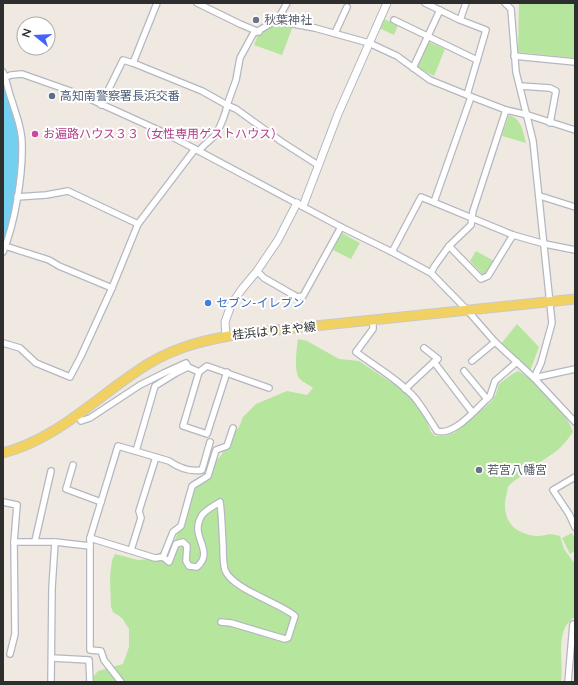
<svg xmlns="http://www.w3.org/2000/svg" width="578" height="685" viewBox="0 0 578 685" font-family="Lato,'Noto Sans JP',sans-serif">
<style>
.green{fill:#b6e59e}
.water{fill:#75cff0}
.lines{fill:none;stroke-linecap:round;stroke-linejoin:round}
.minor-casing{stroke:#b4b7c1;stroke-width:8}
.tertiary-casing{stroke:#b4b7c1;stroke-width:9}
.primary-casing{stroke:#c9c9c9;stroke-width:11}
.minor{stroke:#fff;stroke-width:5.5}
.tertiary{stroke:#fff;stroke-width:7}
.primary{stroke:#f2d163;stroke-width:9}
.worship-dot{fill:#6b7280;stroke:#fff;stroke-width:1.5}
.service-dot{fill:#5c6f8a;stroke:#fff;stroke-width:1.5}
.hotel-dot{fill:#d1479c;stroke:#fff;stroke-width:1.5}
.shop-dot{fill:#3f7fe0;stroke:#fff;stroke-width:1.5}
.labels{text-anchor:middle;stroke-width:4;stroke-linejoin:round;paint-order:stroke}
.worship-label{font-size:12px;fill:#5b616d;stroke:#fff;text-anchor:start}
.service-label{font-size:12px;fill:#4e5e75;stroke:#fff;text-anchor:start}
.hotel-label{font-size:12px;fill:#b23c85;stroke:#fff;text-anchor:start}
.shop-label{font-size:12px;fill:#366cbe;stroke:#fff;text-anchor:start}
.street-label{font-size:12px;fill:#2e2e2e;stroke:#fff}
</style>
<rect width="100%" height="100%" fill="#efe9e1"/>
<g class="green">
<polygon points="519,3 575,3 575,58 518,52"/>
<polygon points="384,19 398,25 394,35 379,28"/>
<polygon points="278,22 293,26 282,55 254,45 258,35"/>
<polygon points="429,42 445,49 434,76 417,67"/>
<path d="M509,115C522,119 523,132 526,143L502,136Z"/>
<polygon points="340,232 360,243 351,259 331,249"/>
<polygon points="476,251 494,261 487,274 482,274 470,261"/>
<polygon points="517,324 539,347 530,371 501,344"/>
<path d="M298,339L307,341L339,359L359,361L401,389L421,408L431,432L435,436H445L454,433L491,402L496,394L499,384L511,375L518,371C536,380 567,413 573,432C563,446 559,450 545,459C540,462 535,467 530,471C523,475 513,480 508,487C507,490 507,494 506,496C503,509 506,524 519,531C523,533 531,536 536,536C547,536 549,532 560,536L564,549L575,564V617C554,629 564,661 561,682H89L98,671L123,664L129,647V629L122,618L113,612L111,607L110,577L112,560L115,554L138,560L151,559L174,542L187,508L199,481L222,454L226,443L239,427L243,417L256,404L287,391L307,395L313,388C310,385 304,383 300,379C293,372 297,348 298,339Z"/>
<polygon points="572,533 575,539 575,551 570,554 562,538"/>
</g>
<polygon class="water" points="3,81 17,127 19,146 17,183 9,230 3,247"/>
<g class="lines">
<defs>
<g id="minor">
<polyline points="197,3 240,24 259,32"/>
<polyline points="287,3 278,19 253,34 240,58 236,80 227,105 236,109 282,142 318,165"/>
<polyline points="425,3 460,20 486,30 467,95"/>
<polyline points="505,3 511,9 516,72 533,141 552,323 541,363 534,378"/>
<polyline points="278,19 283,22 315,28 369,43 397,56 430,80 467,95 506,110 528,115 575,130"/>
<polyline points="394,20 477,60"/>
<polyline points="460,20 466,3"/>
<polyline points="335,33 347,7"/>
<polyline points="514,56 575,62"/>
<path d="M133,63L202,91L227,105C226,113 220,128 215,135C210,141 203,145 199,151"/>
<polyline points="413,68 440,10"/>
<path d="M3,72C7,81 8,91 12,101C16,115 22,128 22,143C23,175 15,223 3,252"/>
<polyline points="3,78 11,75 22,74 79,94 167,134 341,227 392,252 431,273 468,311 495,342 534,378 575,422"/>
<polyline points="520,86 550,88 556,91 550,123"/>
<polyline points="101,105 123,60 133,63 157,3"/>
<polyline points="540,196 575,207"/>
<polyline points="17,197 46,195 68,191 138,224"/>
<polyline points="434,202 471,97"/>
<polyline points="5,246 49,260 59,266 112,288"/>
<polyline points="449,246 481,279 488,276 513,235"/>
<polyline points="392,252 421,197 513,235 545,244 575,250"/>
<polyline points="257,271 264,278 297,297 303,296 341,227"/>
<polyline points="431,273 434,267 449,246 471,225 473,211 506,110"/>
<path d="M373,321V329L356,352C376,367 399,380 415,398C423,408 430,420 437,431C453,437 476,409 487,399L490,396L495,381L517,362"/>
<polyline points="3,343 20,348 36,363 70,377 81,356 112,288 138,224 195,149"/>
<polyline points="424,348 438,359 434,362"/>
<polyline points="472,361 495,342"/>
<polyline points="188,367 199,372"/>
<polyline points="464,371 487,399"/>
<polyline points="227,372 207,434 183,426 199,372 207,366 269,388"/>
<polyline points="534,378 575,369"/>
<polyline points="405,389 434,362 472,412"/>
<polyline points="78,415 81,421 90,418 140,385 164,373 186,363 188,367 176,373 155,386 136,451"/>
<polyline points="73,465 66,489 101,502"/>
<polyline points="575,477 553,490 569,514 575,527"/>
<polyline points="3,502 17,505 14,542 15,634 10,654"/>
<path d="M90,538L155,558L163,557L169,562L176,544L183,542L187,546L186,561L189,566L197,567C216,550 188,537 202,515C207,509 214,506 220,502C222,517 222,531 223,546C223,554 223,563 225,570C232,589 278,602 295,616L288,638L285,639L231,623L221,622"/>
<polyline points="35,541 51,471"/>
<polyline points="14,542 55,542 90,546"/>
<polyline points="131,550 141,518 139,511 156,457"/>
<polyline points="163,557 173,532 181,526 192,486 208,476 216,450 227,446 233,428"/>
<polyline points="52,658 89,660 90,682"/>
<polyline points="51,682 52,588 55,542"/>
<path d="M121,682L104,660L101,651L90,650V538L118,446L169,461C179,468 190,472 202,470L210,442"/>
<polyline points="568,682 573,624 575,624"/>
</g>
<g id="tertiary">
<polyline points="303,206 338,114 387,3"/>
<polyline points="226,336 225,322 231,305 242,289 257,271 278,240 297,203"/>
</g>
<path id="primary" d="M3,453C60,438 99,394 148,364C179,345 210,339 246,333L575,299"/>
</defs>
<use href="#minor" class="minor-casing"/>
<use href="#tertiary" class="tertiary-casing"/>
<use href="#primary" class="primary-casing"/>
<use href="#minor" class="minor"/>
<use href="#tertiary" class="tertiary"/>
<use href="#primary" class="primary"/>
</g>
<g class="worship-dot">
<circle cx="256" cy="20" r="4"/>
<circle cx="479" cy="470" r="4"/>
</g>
<circle class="service-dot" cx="52" cy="96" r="4"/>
<circle class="hotel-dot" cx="35" cy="134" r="4"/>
<circle class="shop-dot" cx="208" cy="303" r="4"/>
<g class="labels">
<g class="worship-label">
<text x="264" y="24">秋葉神社</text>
<text x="487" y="474">若宮八幡宮</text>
</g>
<g class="service-label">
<text x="60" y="100">高知南警察署長浜交番</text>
</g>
<g class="hotel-label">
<text x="43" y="138">お遍路ハウス３３（女性専用ゲストハウス）</text>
</g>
<g class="shop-label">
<text x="216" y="307">セブン-イレブン</text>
</g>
<g class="street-label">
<text transform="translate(274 331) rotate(-6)" y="4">桂浜はりまや線</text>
</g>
</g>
<rect width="578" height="685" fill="none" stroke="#2e2e2e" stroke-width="8"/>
<g transform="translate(36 36) rotate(288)"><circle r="19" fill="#ffffff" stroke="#ababab"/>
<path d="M0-3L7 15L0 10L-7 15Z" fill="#4264fb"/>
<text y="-6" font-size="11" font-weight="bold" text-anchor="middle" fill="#2e2e2e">N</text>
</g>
</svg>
